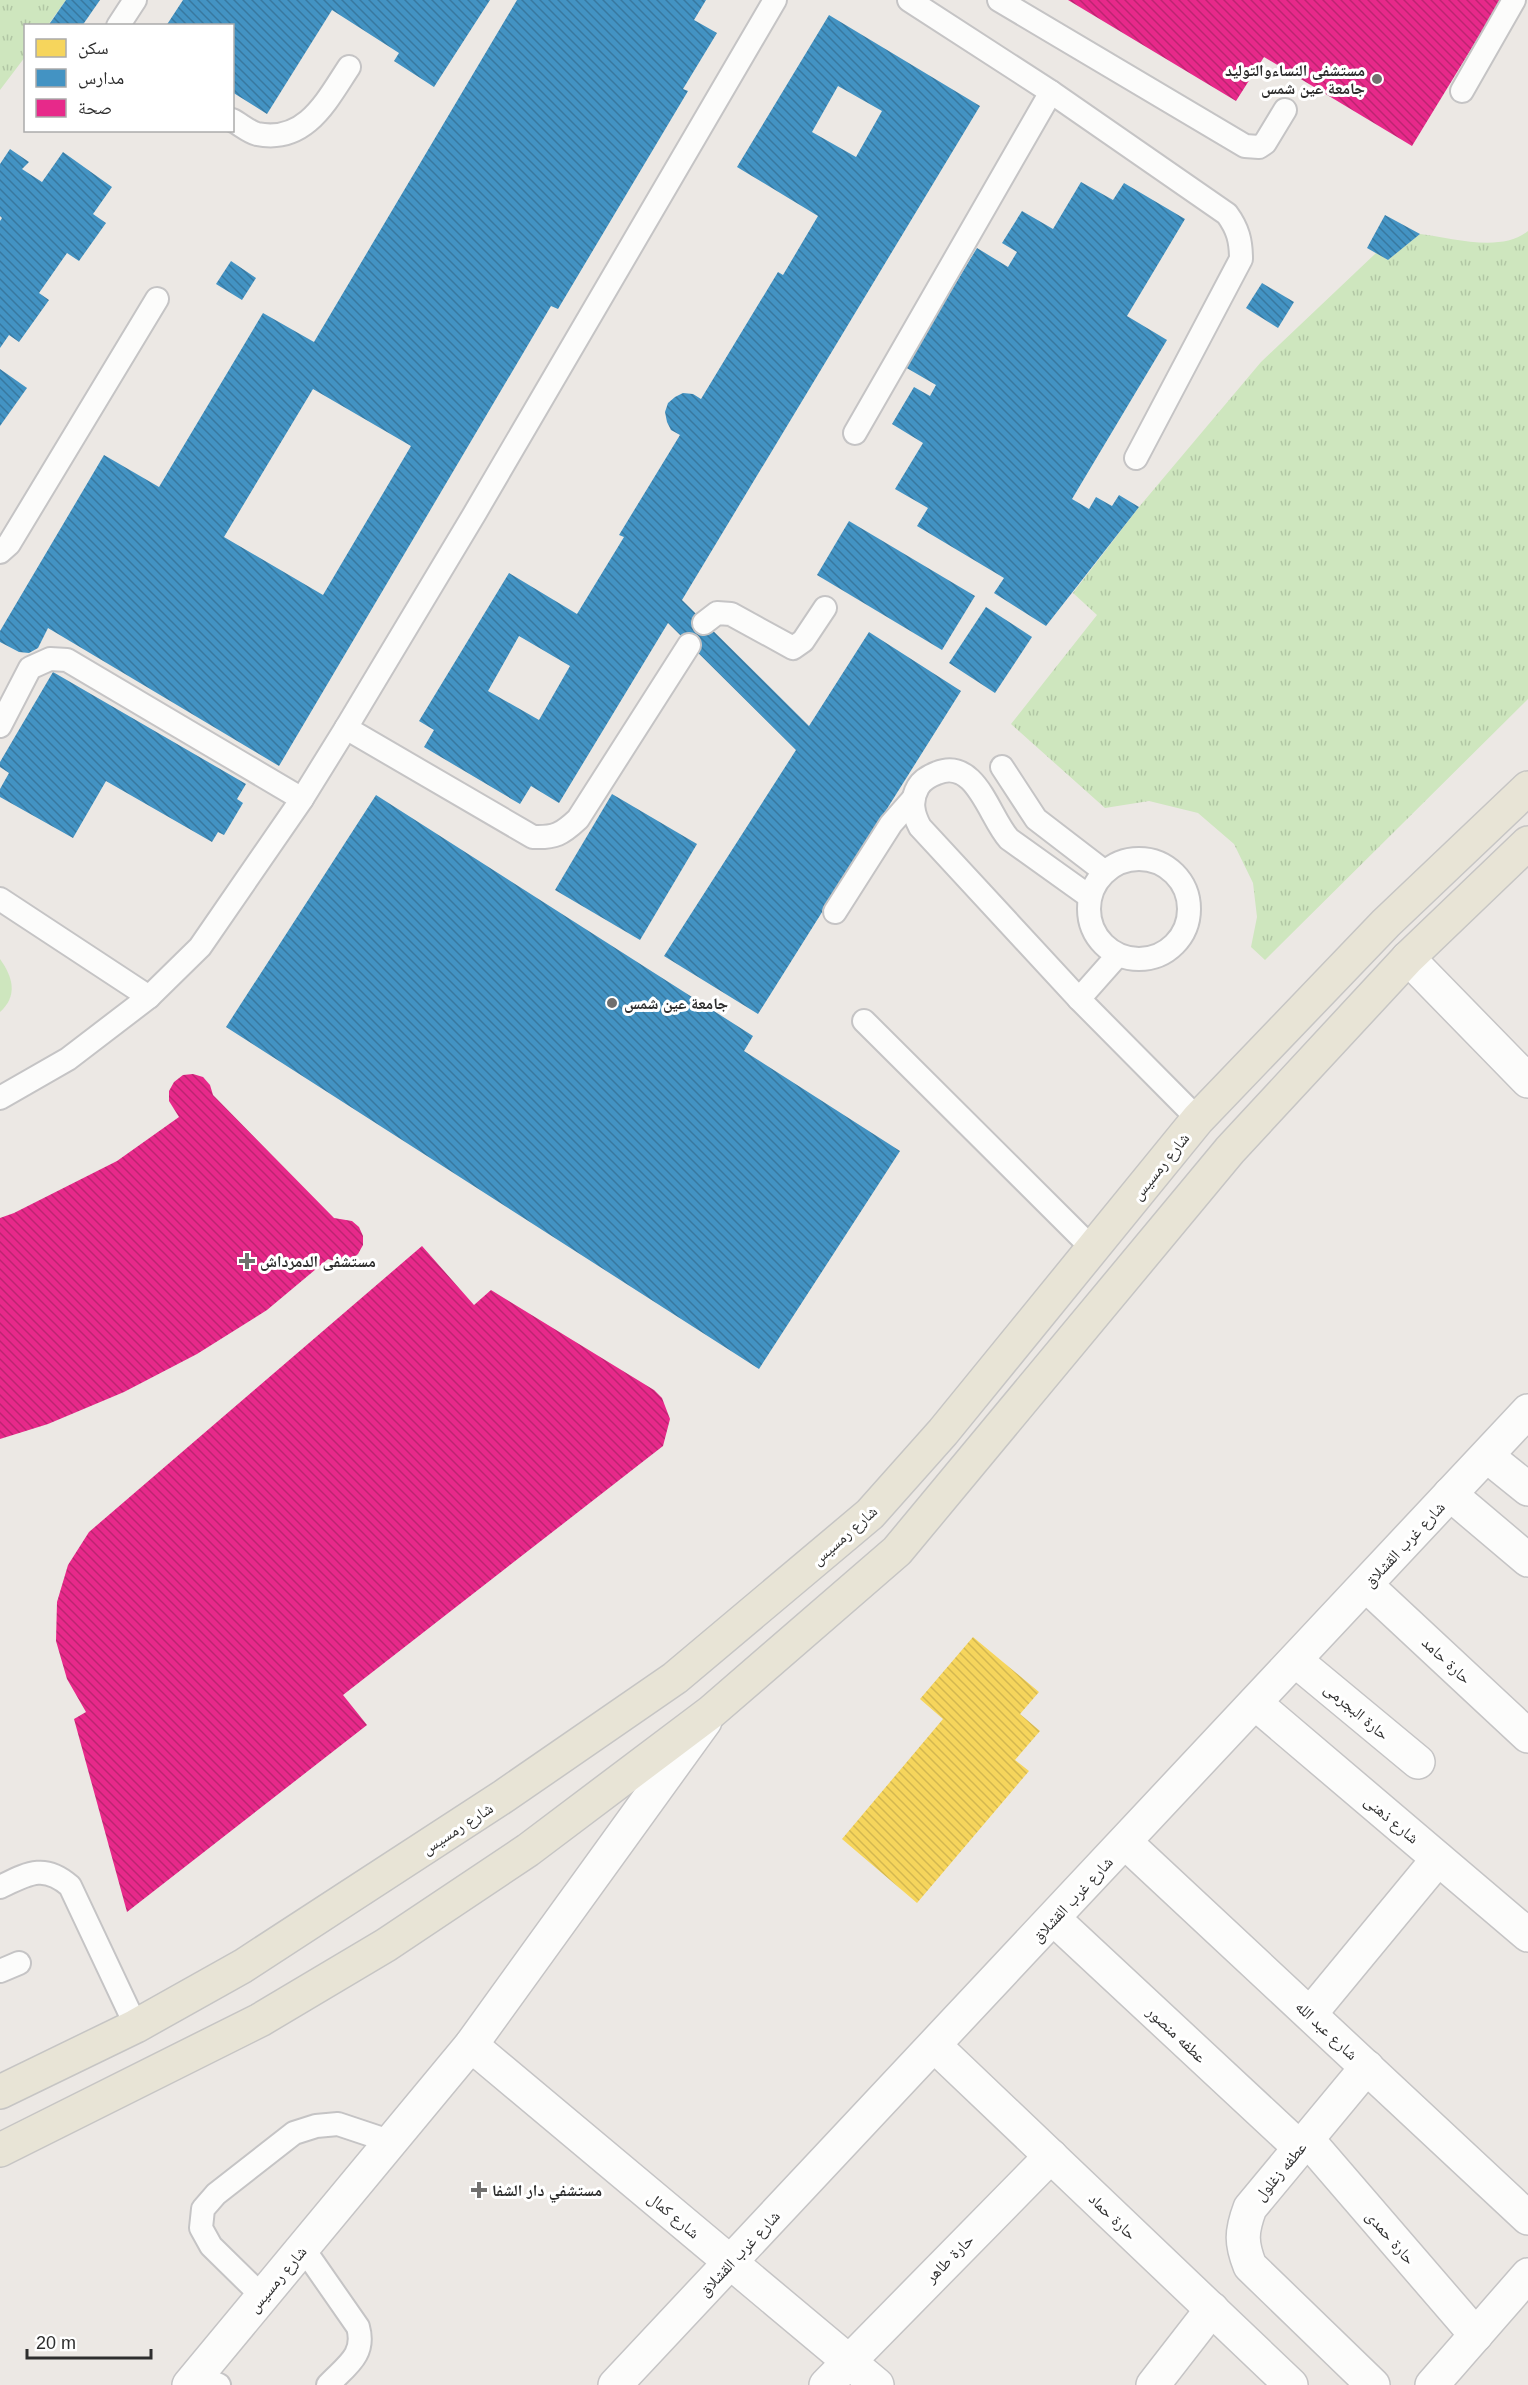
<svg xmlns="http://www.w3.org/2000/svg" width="1528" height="2385" viewBox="0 0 1528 2385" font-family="Arial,'Noto Naskh Arabic',sans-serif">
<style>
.grass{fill:#cee6be}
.park{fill:url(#park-tufts)}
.homes{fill:url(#homes-back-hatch)}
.schools{fill:url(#schools-back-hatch);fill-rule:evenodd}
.health{fill:url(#health-back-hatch)}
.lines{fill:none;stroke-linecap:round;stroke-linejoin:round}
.service-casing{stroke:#c5c4c5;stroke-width:26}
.minor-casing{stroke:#c5c4c5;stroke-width:36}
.primary-casing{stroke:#c6c5c4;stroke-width:36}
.service{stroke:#fcfcfb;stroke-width:22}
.minor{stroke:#fcfcfb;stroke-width:33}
.primary{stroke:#e8e4d6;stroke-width:33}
.poi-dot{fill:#706f6e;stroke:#fff;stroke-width:2}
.labels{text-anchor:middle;stroke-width:6;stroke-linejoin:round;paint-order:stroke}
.poi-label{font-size:16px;font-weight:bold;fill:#2e2e2e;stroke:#fff;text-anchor:start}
.street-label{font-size:16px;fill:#2e2e2e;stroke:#fff}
</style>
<defs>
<pattern id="park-tufts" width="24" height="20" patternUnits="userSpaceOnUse" patternTransform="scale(1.5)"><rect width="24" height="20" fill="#cee6be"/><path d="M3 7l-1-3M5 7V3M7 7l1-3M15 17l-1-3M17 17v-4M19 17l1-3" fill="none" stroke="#b1c6a4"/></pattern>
<pattern id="homes-back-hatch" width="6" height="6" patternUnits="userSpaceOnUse" patternTransform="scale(1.5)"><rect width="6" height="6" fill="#f6d55c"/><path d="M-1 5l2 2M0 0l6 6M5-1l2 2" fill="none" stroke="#d3b750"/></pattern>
<pattern id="schools-back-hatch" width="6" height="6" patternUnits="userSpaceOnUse" patternTransform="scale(1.5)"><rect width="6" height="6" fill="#4393c3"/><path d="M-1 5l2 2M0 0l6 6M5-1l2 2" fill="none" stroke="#38789f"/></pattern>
<pattern id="health-back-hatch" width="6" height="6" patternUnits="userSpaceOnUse" patternTransform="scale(1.5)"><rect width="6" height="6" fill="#e7298a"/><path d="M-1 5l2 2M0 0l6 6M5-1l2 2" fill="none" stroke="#bc2471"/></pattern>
</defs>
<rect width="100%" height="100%" fill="#ece8e4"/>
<path class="grass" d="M0,959C13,977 18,996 0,1012Z"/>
<g class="park">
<polygon points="0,0 66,0 48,25 26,26 25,57 0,90"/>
<path d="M1528,231V699L1265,960L1251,947L1257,917L1253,883L1234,844L1198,813L1149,801L1105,808L1011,724L1097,615L1073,593L1139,507L1261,362L1376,253L1388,260L1420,234C1452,238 1502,253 1528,231Z"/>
</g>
<polygon class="homes" points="973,1637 1039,1692 1020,1714 1040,1731 1015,1760 1029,1771 917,1903 842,1839 943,1719 920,1699"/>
<g class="schools">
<polygon points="66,0 100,0 82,26 48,26"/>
<polygon points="183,0 490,0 434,87 394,61 399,53 332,10 267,114 232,92 232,26 166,26"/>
<path d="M517,0H706L694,20L717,33L683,89L688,91L558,309L551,306L279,766L48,628L38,648L29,653L19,652L0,642V631L104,455L159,487L263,313L314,342ZM313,389L411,446L323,595L224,537Z"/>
<path d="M829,15L980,106L682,600L809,726L869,632L961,691L758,1014L664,956L796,750L668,623L559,803L531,786L520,804L424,747L434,730L419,721L509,573L577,614L624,537L619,535L680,435L671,430L667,422L665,412L668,403L675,397L683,393L693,394L701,399L778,272L783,275L818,216L737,167ZM838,86L882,111L856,157L812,132ZM519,636L570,666L539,720L488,691Z"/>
<polygon points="10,149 29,162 22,169 42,182 63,152 112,187 93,214 106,223 79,261 67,253 39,293 49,300 19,342 9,335 0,348 0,221 2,218 0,216 0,164"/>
<polygon points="1081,182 1113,200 1124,183 1185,219 1127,316 1167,340 1072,499 1089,509 1096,497 1112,506 1119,495 1139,507 1046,626 994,593 1004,578 917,526 928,508 895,489 923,443 892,424 914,387 930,396 936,385 905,367 977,248 1008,267 1017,252 1002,243 1022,211 1053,229"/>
<polygon points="1385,215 1420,234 1388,260 1367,248"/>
<polygon points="231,261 256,278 242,300 216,284"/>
<polygon points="1262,283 1294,302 1278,328 1246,308"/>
<polygon points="0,369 27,388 0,426"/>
<polygon points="849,521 975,596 942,650 817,575"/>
<polygon points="986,607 1032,637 995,693 949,663"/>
<polygon points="53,672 246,784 237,799 243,803 224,835 218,832 212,842 106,781 73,838 0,797 0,789 9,773 0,767 0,762"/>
<polygon points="612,794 697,844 640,940 555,890"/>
<polygon points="376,795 753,1036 744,1051 900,1151 759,1369 226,1027"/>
</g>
<g class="health">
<polygon points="1068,0 1501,0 1412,146 1264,57 1236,101"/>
<polygon points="193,1074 203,1077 210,1085 213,1095 334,1218 352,1221 359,1227 363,1236 363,1245 358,1254 351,1260 341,1263 328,1259 267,1310 197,1354 124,1392 48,1424 0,1439 0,1218 14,1213 117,1161 179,1117 169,1101 169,1091 174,1082 183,1075"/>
<polygon points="422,1246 474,1305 491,1290 654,1390 662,1398 670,1419 663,1446 343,1695 367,1725 127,1912 74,1719 86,1712 67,1679 56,1641 57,1602 68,1565 89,1532"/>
</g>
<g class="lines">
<defs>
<g id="service">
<path d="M909,0L1051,92L1227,214C1238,229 1241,241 1241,259L1136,458"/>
<polyline points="999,0 1245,146 1259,147 1265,143 1285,110"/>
<polyline points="118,26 135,0"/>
<polyline points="1462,91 1514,0"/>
<path d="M232,120C240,124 249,132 257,134C306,144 327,100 349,67"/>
<polyline points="855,433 1051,92"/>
<polyline points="0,552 9,544 157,299"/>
<polyline points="704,623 717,613 731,614 793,648 803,641 825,608"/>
<polyline points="0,726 30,668 50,659 67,660 302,799"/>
<path d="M346,728L533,837C555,838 562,834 578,819L689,645"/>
<polyline points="1002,767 1036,819 1105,872"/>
<circle cx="1139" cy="909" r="50"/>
<path d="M1090,897L1009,839C989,817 976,757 937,773C929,776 922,780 918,787C910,801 913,814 920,827L1079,999L1198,1119"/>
<polyline points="0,899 149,997"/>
<polyline points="835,912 891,824 913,799"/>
<polyline points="1079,999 1118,955"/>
<polyline points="864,1021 1093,1249"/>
<polyline points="0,1098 68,1059 149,997 200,947 302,799 346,728 475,513 775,0"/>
<path d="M0,1887C27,1874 44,1863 70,1886L136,2026"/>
<polyline points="0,1971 19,1963"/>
<path d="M303,2248L358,2327C366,2355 346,2366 328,2385"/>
<polyline points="262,2296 211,2246 201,2228 203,2209 216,2194 294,2133 316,2126 338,2124 392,2142"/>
<polyline points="197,2376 219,2385"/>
</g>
<g id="minor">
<polyline points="1408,958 1528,1081"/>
<polyline points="1487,1456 1528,1489"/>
<polyline points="1450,1494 1528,1560"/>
<polyline points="1366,1585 1528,1736"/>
<polyline points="1295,1660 1418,1762"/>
<polyline points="1255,1703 1528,1935"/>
<polyline points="1125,1842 1528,2218"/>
<polyline points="1054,1919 1300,2148"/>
<polyline points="1310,2014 1438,1859"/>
<polyline points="471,2045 877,2385"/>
<polyline points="935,2046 1291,2385"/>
<path d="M1367,2067L1250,2208C1241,2232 1241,2243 1250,2266L1373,2385"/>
<polyline points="1307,2139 1476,2335"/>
<polyline points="189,2385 471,2045 705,1721"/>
<polyline points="615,2385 1528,1411"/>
<polyline points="826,2385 1051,2156"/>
<polyline points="1153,2385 1212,2309"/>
<polyline points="1432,2385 1528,2275"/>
</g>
<g id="primary">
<polyline points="0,2092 136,2026 243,1966 504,1796 675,1678 870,1514 943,1432 1198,1119 1386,923 1528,788"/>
<polyline points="0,2150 260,2020 386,1945 528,1850 711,1712 897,1551 1230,1150 1408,958 1528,843"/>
</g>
</defs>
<use href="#service" class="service-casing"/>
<use href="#minor" class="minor-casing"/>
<use href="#primary" class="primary-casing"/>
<use href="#service" class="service"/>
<use href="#minor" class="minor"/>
<use href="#primary" class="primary"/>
</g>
<g class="poi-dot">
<circle cx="1377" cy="79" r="6"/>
<circle cx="612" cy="1003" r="6"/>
<path d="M244 1252h6v6h6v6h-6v6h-6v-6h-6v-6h6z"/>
<path d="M476 2181h6v6h6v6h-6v6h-6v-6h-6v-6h6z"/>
</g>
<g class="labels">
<g class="poi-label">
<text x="1365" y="76" text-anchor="end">مستشفى النساءوالتوليد<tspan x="1365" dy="18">جامعة عين شمس</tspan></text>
<text x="624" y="1009">جامعة عين شمس</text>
<text x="260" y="1267">مستشفى الدمرداش</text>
<text x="492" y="2196">مستشفي دار الشفا</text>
</g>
<g class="street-label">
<text transform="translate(1160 1166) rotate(-51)" y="6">شارع رمسيس</text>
<text transform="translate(844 1535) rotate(-41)" y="6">شارع رمسيس</text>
<text transform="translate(1404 1544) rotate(-47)" y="6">شارع غرب القشلاق</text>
<text transform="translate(1447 1660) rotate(43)" y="6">حارة حامد</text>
<text transform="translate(1357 1711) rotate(40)" y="6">حارة البجرمى</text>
<text transform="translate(1392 1819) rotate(40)" y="6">شارع ذهنى</text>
<text transform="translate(457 1828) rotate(-33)" y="6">شارع رمسيس</text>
<text transform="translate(1072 1899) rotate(-47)" y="6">شارع غرب القشلاق</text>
<text transform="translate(1327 2030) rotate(43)" y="6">شارع عبد الله</text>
<text transform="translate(1177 2034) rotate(43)" y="6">عطفه منصور</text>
<text transform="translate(1280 2171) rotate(-50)" y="6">عطفه زغلول</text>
<text transform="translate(674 2215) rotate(40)" y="6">شارع كمال</text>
<text transform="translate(1113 2216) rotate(44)" y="6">حارة حماد</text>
<text transform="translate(1391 2237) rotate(49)" y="6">حارة حمدى</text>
<text transform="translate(739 2253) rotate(-47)" y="6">شارع غرب القشلاق</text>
<text transform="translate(949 2258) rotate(-45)" y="6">حارة طاهر</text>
<text transform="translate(277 2279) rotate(-50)" y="6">شارع رمسيس</text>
</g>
</g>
<rect x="24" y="24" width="210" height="108" fill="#ffffff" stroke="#ababab" stroke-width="1.5"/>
<rect x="36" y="39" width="30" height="18" fill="#f6d55c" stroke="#ababab" stroke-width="1.5"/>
<text x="78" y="54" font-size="18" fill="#2e2e2e">سكن</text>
<rect x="36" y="69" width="30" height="18" fill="#4393c3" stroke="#ababab" stroke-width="1.5"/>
<text x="78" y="84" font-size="18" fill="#2e2e2e">مدارس</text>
<rect x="36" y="99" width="30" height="18" fill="#e7298a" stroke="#ababab" stroke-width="1.5"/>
<text x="78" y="114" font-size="18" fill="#2e2e2e">صحة</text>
<path d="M27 2349v9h124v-9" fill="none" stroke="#2e2e2e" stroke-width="3"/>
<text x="36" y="2349" font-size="18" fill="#2e2e2e" stroke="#ffffff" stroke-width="4.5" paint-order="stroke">20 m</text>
</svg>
